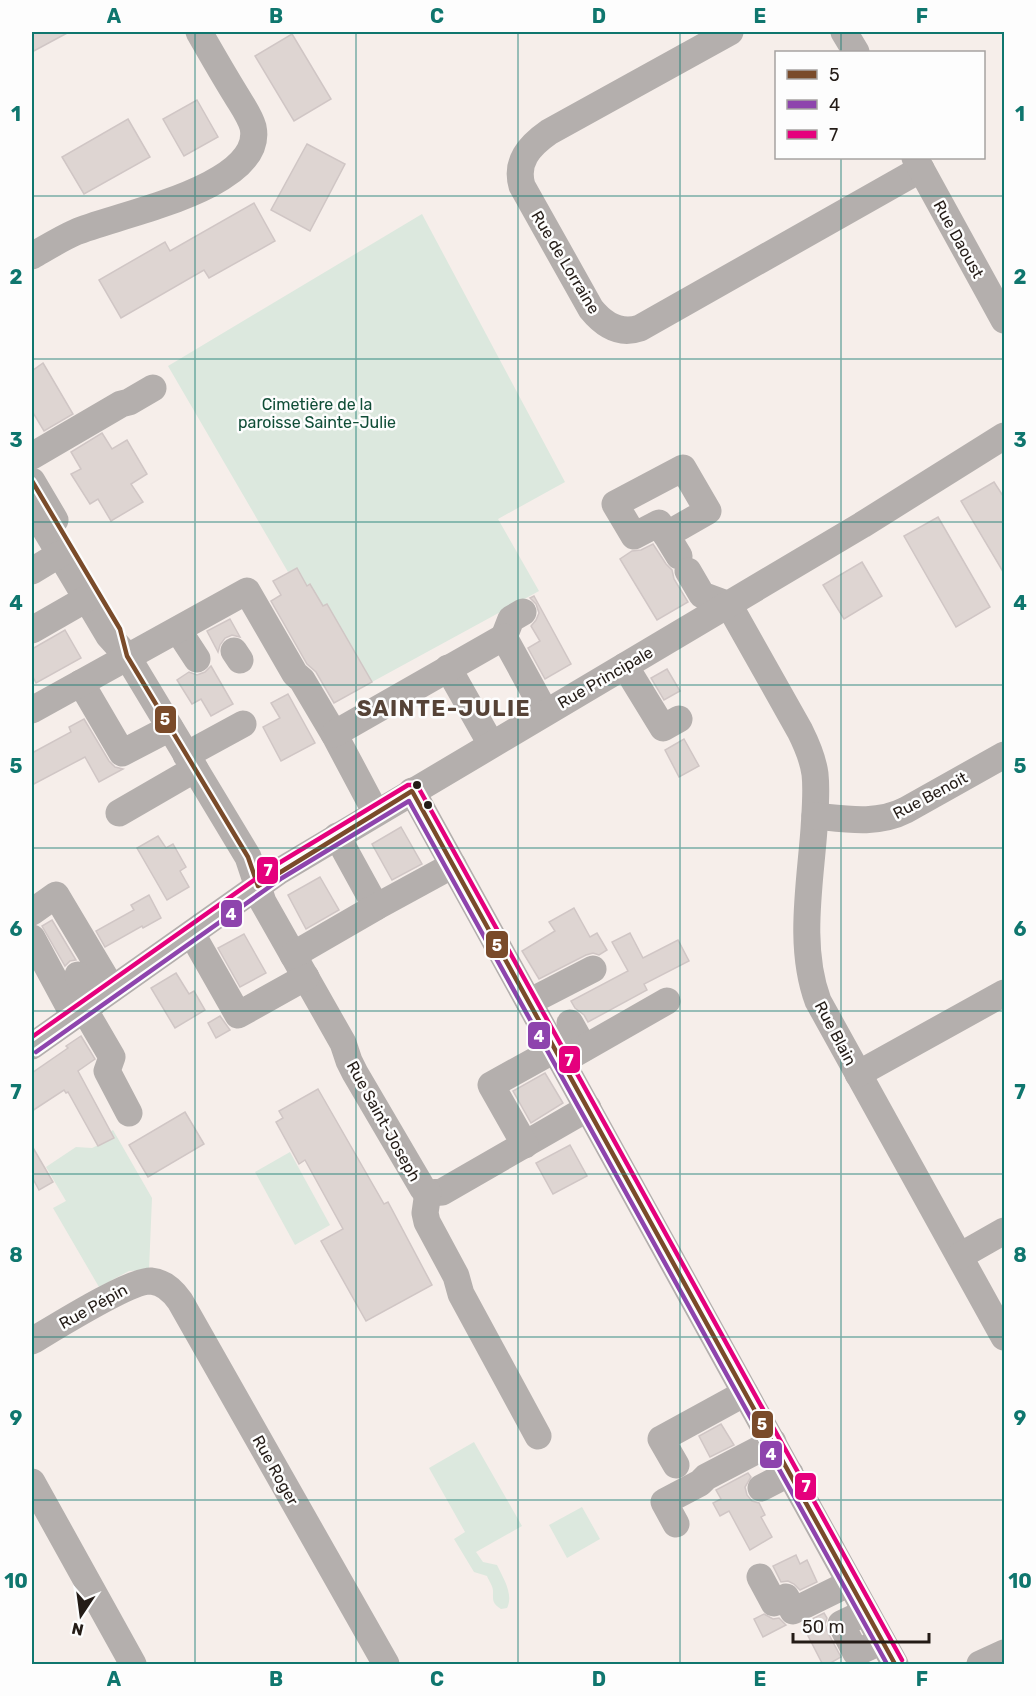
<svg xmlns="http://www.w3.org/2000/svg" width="1036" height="1696" viewBox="0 0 1036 1696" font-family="Rubik,sans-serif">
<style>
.green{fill:#dce8de}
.building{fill:#ded5d2;stroke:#d0c6c5;stroke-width:1.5}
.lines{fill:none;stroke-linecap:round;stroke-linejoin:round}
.minor{stroke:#b4afad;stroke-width:27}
.bus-1-casing{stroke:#fdfdfd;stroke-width:9}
.bus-2-casing{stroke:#fdfdfd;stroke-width:9}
.bus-3-casing{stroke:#fdfdfd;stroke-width:9}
.bus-1{stroke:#7a4b2a;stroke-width:4.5}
.bus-2{stroke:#8e44ad;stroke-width:4.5}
.bus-3{stroke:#e5007d;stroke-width:4.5}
.grid{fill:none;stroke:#0f766e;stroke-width:1.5;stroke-opacity:0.55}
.bus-dot{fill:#241c17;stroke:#fdfdfd;stroke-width:2}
.labels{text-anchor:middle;stroke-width:5;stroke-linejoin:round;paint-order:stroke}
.street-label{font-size:16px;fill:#241c17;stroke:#fdfdfd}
.park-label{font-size:16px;fill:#104d37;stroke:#fdfdfd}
.district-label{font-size:22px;font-weight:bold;letter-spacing:1.5px;fill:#564337;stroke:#fdfdfd}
.line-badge{stroke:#fdfdfd;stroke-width:2}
.badge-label{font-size:16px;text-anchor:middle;font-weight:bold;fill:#fff}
.neatline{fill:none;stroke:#0f766e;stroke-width:2}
.grid-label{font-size:20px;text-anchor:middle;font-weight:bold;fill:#0f766e}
</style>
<rect width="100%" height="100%" fill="#f6eeea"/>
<g class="green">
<polygon points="422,214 565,482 498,519 539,591 372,682 327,604 323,606 310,584 307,586 297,568 288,572 168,366"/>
<polygon points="113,1130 152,1198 149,1270 129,1271 99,1287 53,1208 66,1201 46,1167 76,1147 92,1148 109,1140 110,1132"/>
<polygon points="290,1152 330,1225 295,1245 255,1172"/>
<path d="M474,1442L522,1526L476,1552L483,1562L497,1565C503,1578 514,1594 507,1608L501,1609C492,1603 493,1601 493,1591C493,1586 489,1581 487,1576L474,1572L454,1539L465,1532L429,1468Z"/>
<polygon points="582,1507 600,1539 567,1558 549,1525"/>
</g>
<g class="building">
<polygon points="32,32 69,32 32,52"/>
<polygon points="292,34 331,99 294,121 255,56"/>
<polygon points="197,100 218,137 184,156 163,119"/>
<polygon points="128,119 150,157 84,194 62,157"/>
<polygon points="307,144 345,164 310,231 271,210"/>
<polygon points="254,203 275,241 209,278 204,270 121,318 99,280 165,242 170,251"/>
<polygon points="43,363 73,414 44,431 32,411 32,371"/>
<polygon points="102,433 112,449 127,440 147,474 131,484 143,502 111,521 98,499 90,504 71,474 81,469 71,452"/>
<polygon points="994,482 1005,499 1005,575 961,501"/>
<polygon points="938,517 990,607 956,627 904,536"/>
<polygon points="653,544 666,564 672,570 674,579 688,602 657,620 620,559 632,551 641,550"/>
<polygon points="862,562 882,596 844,619 823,585"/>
<polygon points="297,568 307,586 310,584 323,606 327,604 372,682 334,703 316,672 307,664 271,601 281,595 273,581"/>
<polygon points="534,596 571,664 545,679 528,648 540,641 531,626 536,620 539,613 536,604 530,598"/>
<polygon points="230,619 240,637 232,635 225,638 220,645 218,652 207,631"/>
<polygon points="65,630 81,658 36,683 32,675 32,649"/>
<polygon points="211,666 233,704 211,716 201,699 192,704 177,680 189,672 197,675 205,672"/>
<polygon points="667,669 680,691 664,700 651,678"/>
<polygon points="288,694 315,743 281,761 263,727 280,718 271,703"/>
<polygon points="84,719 109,761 115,767 123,769 99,782 85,757 32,785 32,753 71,732 69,727"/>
<polygon points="684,739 699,766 679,777 665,750"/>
<polygon points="401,827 422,864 392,880 372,844"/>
<polygon points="158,836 166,848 173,844 186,867 180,871 189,887 167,900 137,848"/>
<polygon points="320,877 339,910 306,929 288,895"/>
<polygon points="149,895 161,918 143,928 142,926 105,947 96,931 134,910 131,905"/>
<polygon points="574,908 590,937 597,933 607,950 599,955 593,953 586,955 539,979 522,951 555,931 549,922"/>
<polygon points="52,920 76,960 70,961 65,966 42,926"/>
<polygon points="630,933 643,958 678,940 689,961 644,984 647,990 588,1022 584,1015 575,1008 571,1001 628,971 612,942"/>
<polygon points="244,934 266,973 240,987 218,948"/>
<polygon points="176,973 189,994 194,991 205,1010 175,1028 151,988"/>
<polygon points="220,1016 230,1030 216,1038 208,1023"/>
<polygon points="81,1036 95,1059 78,1071 114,1138 98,1146 68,1092 66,1093 64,1090 32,1111 32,1073 68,1048 66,1046"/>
<polygon points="545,1073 563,1103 531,1123 513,1091"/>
<polygon points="318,1089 384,1204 388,1202 432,1285 366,1321 321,1241 343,1229 305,1160 299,1164 276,1122 283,1118 279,1111"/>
<polygon points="185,1112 204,1144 148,1177 129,1145"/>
<polygon points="570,1145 587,1176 553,1194 536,1163"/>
<polygon points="32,1146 53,1182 39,1190 32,1177"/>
<polygon points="721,1424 734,1445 710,1457 699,1436"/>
<polygon points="748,1473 751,1477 745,1487 747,1495 752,1501 759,1503 765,1515 761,1517 772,1537 750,1550 729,1511 720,1516 713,1503 721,1499 716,1490"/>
<polygon points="796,1555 800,1564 807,1560 817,1582 800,1590 794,1584 788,1581 781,1582 773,1566"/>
<polygon points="824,1613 827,1618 825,1624 827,1631 841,1657 827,1665 823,1665 802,1624"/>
<polygon points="764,1614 773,1619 779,1618 786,1625 763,1637 754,1619"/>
</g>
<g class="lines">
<g class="minor">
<path d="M730,32L549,132C529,146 515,162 522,186L591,309C604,325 620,335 640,328L921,169"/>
<polyline points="844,32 856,52"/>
<polyline points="915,158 1004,320"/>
<path d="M32,256C46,248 60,239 76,232C115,215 266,188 253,127C250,116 242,105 236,95C223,74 211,53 199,32"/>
<polyline points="32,456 121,404 129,402 153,388"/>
<polyline points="32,481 55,520"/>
<polyline points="32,507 109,636 127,656 248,857 263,902 343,1043 349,1061 355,1073 423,1189 430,1193 442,1192 588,1108"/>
<polyline points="666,535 708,511 683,468 615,504 634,536 659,523 679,556"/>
<polyline points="32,571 60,554"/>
<polyline points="688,571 702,595 729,605"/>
<path d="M729,605L800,731C807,745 813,759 815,774C817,792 815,811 814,829C810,885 798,947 818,1001L1004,1337"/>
<polyline points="32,630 86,599"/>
<polyline points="178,630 197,659"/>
<polyline points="504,637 511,619 523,612"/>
<polyline points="234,651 240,660"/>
<polyline points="625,666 663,728 679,719"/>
<polyline points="448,668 491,744"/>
<polyline points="81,683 122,753 170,728"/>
<polyline points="32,710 247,591 295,674 302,680 334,734 376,813"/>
<polyline points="334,734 504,637 545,712"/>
<polyline points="186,755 243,724"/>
<polyline points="412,791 895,1664"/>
<polyline points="119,813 195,769"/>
<path d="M815,816C845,819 877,825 906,810L1004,755"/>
<polyline points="337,836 376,907"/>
<polyline points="32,912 56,895 112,989"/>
<polyline points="192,934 238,1015 306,977"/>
<polyline points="32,938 74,1016"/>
<polyline points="293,955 376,907 453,865"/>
<polyline points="78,975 93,1003"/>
<polyline points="529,1002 593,969"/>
<polyline points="84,1009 112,1057 107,1071 129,1113"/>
<polyline points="570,1023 584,1048"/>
<polyline points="32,1046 278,872 862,525 1004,436"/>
<polyline points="562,1061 667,1001"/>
<polyline points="858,1074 1004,993"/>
<polyline points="525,1145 491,1085 556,1049"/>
<polyline points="428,1192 425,1213 427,1222 456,1276 461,1294 538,1436"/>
<polyline points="960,1256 1004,1231"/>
<path d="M32,1341C54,1328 130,1280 151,1281C164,1282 173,1291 180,1301L386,1664"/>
<polyline points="676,1465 661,1439 745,1393"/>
<polyline points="32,1482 133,1664"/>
<polyline points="761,1488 790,1473"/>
<polyline points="676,1524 664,1502 700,1483 706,1477 773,1442"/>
<polyline points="760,1577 774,1603 786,1597 793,1611 850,1583"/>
<polyline points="866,1612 841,1624 856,1653 882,1641"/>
<polyline points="980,1664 1004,1653"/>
</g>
<defs>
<polyline id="bus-1" points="32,481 120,629 127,656 248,857 258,886 412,791 895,1664"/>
<polyline id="bus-2" points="36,1052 282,878 409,801 887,1664"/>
<polyline id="bus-3" points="32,1037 274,866 408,785 417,785 902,1660"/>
</defs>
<use href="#bus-1" class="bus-1-casing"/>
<use href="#bus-2" class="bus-2-casing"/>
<use href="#bus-3" class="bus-3-casing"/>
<use href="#bus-1" class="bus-1"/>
<use href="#bus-2" class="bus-2"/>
<use href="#bus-3" class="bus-3"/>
</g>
<path class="grid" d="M195,32V1664M356,32V1664M518,32V1664M680,32V1664M841,32V52M841,158V1664M32,196H1004M32,359H1004M32,522H1004M32,685H1004M32,848H1004M32,1011H1004M32,1174H1004M32,1337H1004M32,1500H1004"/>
<g class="bus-dot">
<circle cx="417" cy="785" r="5"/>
<circle cx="428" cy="805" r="5"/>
</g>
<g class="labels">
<g class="street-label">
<text transform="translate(959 239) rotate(61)" y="6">Rue Daoust</text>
<text transform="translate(566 262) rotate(59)" y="6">Rue de Lorraine</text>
<text transform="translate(605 677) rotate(-30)" y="6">Rue Principale</text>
<text transform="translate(930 795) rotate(-28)" y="6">Rue Benoit</text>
<text transform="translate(836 1033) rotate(62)" y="6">Rue Blain</text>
<text transform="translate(384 1121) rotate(61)" y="6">Rue Saint-Joseph</text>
<text transform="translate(93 1306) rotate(-29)" y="6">Rue Pépin</text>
<text transform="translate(276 1470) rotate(61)" y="6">Rue Roger</text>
</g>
<g class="park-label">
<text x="317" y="410">Cimetière de la<tspan x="317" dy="18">paroisse Sainte-Julie</tspan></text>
</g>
<g class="district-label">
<text x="444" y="716">SAINTE-JULIE</text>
</g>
</g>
<g class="line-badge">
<rect x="154" y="705" width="23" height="29" rx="6" fill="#7a4b2a"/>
<rect x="256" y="856" width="23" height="29" rx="6" fill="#e5007d"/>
<rect x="220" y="899" width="23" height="29" rx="6" fill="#8e44ad"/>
<rect x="485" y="930" width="24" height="29" rx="6" fill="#7a4b2a"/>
<rect x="527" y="1021" width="24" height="29" rx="6" fill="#8e44ad"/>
<rect x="558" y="1045" width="23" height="29" rx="6" fill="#e5007d"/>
<rect x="751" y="1410" width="23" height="29" rx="6" fill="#7a4b2a"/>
<rect x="759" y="1440" width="24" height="29" rx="6" fill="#8e44ad"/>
<rect x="794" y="1472" width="23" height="29" rx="6" fill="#e5007d"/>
</g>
<g class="badge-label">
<text x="165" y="725">5</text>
<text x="268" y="876">7</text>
<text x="231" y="920">4</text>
<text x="497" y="951">5</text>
<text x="539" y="1042">4</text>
<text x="569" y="1066">7</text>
<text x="762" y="1430">5</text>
<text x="771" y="1460">4</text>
<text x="806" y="1492">7</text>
</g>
<rect width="1036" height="1696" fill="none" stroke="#fdfdfd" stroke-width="66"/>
<rect x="775" y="51" width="210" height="108" fill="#fdfdfd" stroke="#a6a3a1" stroke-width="1.5"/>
<rect x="787" y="70" width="30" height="9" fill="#7a4b2a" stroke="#a6a3a1" stroke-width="1.5"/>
<text x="829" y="81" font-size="18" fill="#241c17">5</text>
<rect x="787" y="100" width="30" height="9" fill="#8e44ad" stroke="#a6a3a1" stroke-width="1.5"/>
<text x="829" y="111" font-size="18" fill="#241c17">4</text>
<rect x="787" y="130" width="30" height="9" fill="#e5007d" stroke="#a6a3a1" stroke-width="1.5"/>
<text x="829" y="141" font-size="18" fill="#241c17">7</text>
<g transform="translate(81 1615) rotate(193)" stroke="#fdfdfd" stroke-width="4.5" paint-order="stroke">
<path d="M0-4.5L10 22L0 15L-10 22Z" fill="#241c17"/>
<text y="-9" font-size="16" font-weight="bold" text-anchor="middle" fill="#241c17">N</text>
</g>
<path d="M793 1633v9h136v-9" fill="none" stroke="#241c17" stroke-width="3"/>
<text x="802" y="1633" font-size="18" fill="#241c17" stroke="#fdfdfd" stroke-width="4.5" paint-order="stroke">50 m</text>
<rect x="33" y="33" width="970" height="1630" class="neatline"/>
<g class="grid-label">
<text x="114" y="23">A</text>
<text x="276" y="23">B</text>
<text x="437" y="23">C</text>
<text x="599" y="23">D</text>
<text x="760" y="23">E</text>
<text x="922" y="23">F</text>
<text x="16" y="121">1</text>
<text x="1020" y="121">1</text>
<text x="16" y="284">2</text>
<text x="1020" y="284">2</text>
<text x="16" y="447">3</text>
<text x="1020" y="447">3</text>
<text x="16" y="610">4</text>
<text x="1020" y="610">4</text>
<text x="16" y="773">5</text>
<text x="1020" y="773">5</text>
<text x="16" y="936">6</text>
<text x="1020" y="936">6</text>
<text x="16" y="1099">7</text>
<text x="1020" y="1099">7</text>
<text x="16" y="1262">8</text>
<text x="1020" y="1262">8</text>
<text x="16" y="1425">9</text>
<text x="1020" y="1425">9</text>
<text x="16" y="1588">10</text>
<text x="1020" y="1588">10</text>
<text x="114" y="1686">A</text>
<text x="276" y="1686">B</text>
<text x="437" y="1686">C</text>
<text x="599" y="1686">D</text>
<text x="760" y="1686">E</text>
<text x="922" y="1686">F</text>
</g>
</svg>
